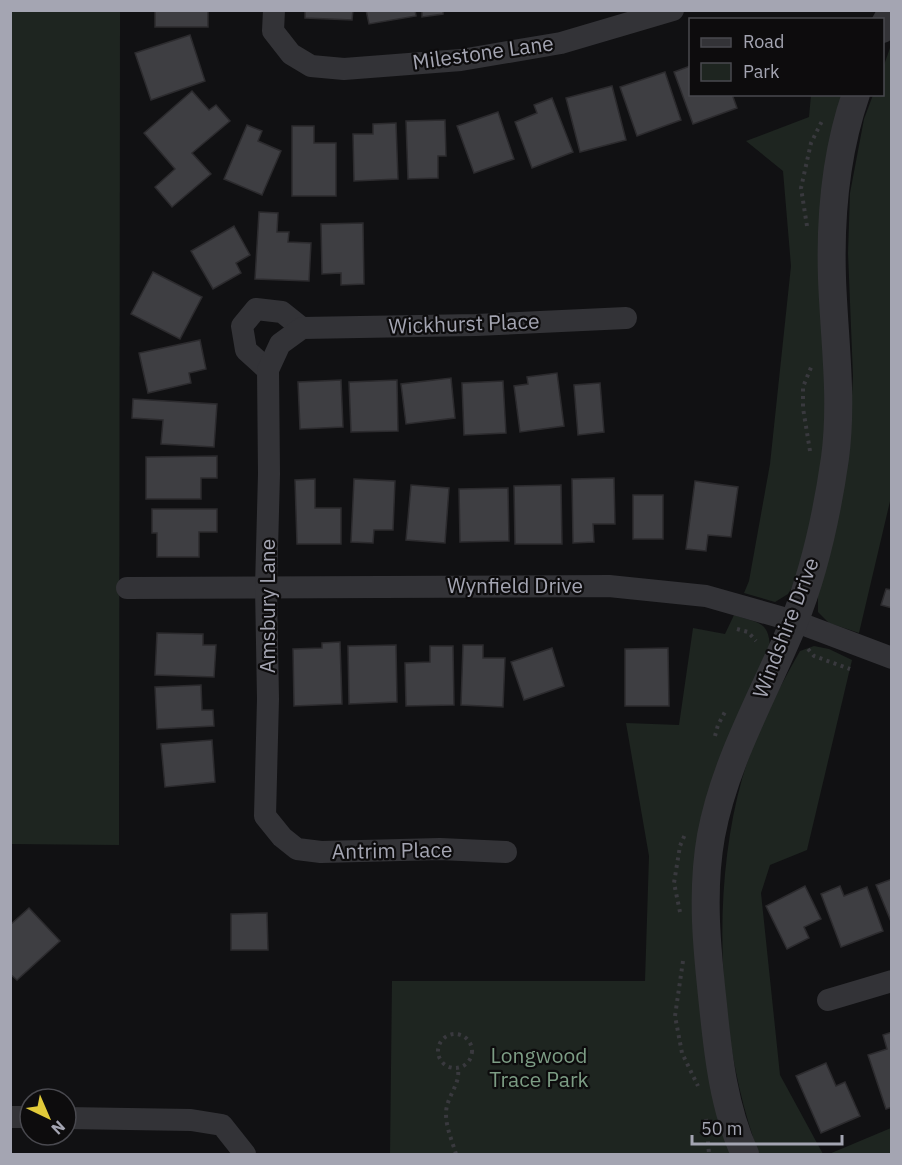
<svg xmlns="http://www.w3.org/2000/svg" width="902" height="1165" viewBox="0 0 902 1165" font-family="'IBM Plex Sans',sans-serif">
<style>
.green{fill:#1e2520}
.building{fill:#3e3e42;stroke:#2c2b2e;stroke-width:1.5}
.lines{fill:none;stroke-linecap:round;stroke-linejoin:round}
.path{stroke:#39393e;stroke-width:4;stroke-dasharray:3 4.5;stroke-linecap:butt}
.minor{stroke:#333337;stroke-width:22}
.tertiary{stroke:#333337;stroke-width:28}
.labels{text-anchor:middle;stroke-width:4.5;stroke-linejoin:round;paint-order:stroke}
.street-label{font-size:21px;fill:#a4a5b2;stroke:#0d0c0d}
.park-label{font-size:21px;fill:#7c9c84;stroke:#0d0c0d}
</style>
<rect width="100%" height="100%" fill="#111113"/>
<g class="green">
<polygon points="11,11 120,11 119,845 11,844"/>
<polygon points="891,45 891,497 859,633 829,623 818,612 818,594 850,433 853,376 848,253 850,193 864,119 873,95 882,94 883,68"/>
<polygon points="811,95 847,95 828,368 823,470 798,578 788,594 775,602 744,593 749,581 770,464 791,266 783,171 746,141 809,117"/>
<path d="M734,615C761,624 770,621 770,653L707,811L731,1154H390L392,981H645L649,856L626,723L679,725L693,628L725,634Z"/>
<path d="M814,646L829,649L852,660L807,850L770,865L761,893L780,1075L823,1154H759C718,1044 710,893 742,779C755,734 777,691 800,651Z"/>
<polygon points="891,1128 891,1154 829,1154"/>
</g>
<g class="building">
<rect x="155" y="10" width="53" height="17"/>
<polygon points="305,10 353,10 352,20 305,18"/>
<polygon points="366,10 415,10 416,16 369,24"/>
<polygon points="422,10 443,10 443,14 422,17"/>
<polygon points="190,35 205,81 151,100 135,53"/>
<polygon points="690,66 690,94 732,94 737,108 693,124 674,72"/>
<polygon points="665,72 681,120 637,136 620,87"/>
<polygon points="612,86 626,140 580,152 566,98"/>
<polygon points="192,91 209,110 216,105 230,121 192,153 211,174 172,207 155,187 175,169 144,133"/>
<polygon points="552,98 573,152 532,168 515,122 537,113 534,105"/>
<polygon points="498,112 514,159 474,173 457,126"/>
<polygon points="445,120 446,156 438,156 438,178 408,179 406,121"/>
<polygon points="396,123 398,179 354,181 353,134 373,134 373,124"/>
<polygon points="247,125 262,131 258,141 281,151 262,195 224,179"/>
<polygon points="292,126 314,126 314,143 336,143 336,196 292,196"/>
<polygon points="259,212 278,213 277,232 289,232 288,242 311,243 309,281 255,279"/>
<polygon points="363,223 364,284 341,285 341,273 322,274 321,224"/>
<polygon points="234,226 250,255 236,263 241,273 213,289 191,251"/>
<polygon points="153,272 202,297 180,339 131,314"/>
<polygon points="200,340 206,369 189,373 191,383 148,393 139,353"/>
<polygon points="557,373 564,426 520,432 514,386 528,384 527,377"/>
<polygon points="451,378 455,418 406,424 401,384"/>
<polygon points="341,380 343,427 300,429 298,382"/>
<polygon points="397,380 398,431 351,432 349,382"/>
<polygon points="503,381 506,433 464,435 462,383"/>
<polygon points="600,383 604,432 578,435 574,385"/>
<polygon points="133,399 217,404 214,447 161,444 163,420 132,418"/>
<polygon points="217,456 217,478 201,478 201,499 146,499 146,457"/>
<polygon points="614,478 615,524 593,524 594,542 573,543 572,479"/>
<polygon points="315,479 315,508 341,508 341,544 297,544 295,480"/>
<polygon points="354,479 395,481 393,530 374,530 373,543 351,542"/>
<polygon points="695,481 738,487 731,537 708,535 706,551 686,549"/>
<polygon points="411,485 449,488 445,543 406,540"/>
<polygon points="561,485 562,544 515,544 514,486"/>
<polygon points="508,488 509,541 460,542 459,489"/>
<rect x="633" y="495" width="30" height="44"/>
<polygon points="152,509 217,509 217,532 199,532 199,557 157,557 157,533 152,533"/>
<polygon points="886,589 892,590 892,608 881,605"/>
<polygon points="157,633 203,634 203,645 216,645 214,677 155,675"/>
<polygon points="340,642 342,704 294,706 293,649 322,648 322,643"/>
<polygon points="396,645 397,702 349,704 348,646"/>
<polygon points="463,645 483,645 483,658 505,658 503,707 461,705"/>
<polygon points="430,646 453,646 454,705 406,706 405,663 430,662"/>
<polygon points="552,648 564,686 524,700 511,662"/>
<polygon points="668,648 669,706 625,706 625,649"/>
<polygon points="201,685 202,710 213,710 214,726 157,729 155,687"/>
<polygon points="212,740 215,782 165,787 161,744"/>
<polygon points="892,879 892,924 876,885"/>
<polygon points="805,886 821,919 804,927 809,938 787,949 766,906"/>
<polygon points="840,886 844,896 867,887 883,931 841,947 821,894"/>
<polygon points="29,908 60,941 17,980 10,974 10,925"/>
<polygon points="267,913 268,950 231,950 231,914"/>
<polygon points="892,1032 892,1107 886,1109 868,1055 887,1049 883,1035"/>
<polygon points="826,1063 836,1086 845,1082 860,1116 821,1133 796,1076"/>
</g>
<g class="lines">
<g class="path">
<polyline points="807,226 801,188 811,143 822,121"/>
<polyline points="810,451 803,408 803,387 812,365"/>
<polyline points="737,629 748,632 756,641"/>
<polyline points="808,649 814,656 850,669"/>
<polyline points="715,736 718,725 726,710"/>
<polyline points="680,912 674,883 680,846 686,832"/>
<polyline points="683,961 675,1016 682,1053 698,1086"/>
<circle cx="455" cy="1051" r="17"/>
<polyline points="706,1119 709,1154"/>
<path d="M456,1154C452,1140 443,1121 447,1106C450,1093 460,1083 458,1069"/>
</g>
<g class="minor">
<polyline points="274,10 273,31 291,54 311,66 344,69 461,60 561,43 673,10"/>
<polyline points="268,370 246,350 242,326 256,309 282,312 302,328"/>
<polyline points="127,588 609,586 706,596 794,621 892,658"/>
<polyline points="506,852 440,849 321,852 297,849 282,837 265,816 268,699 266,587 269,474 268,370 280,344 302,328 476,325 626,318"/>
<polyline points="828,1000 892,981"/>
<polyline points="10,1117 30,1117"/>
<polyline points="66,1118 191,1120 222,1125 245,1154"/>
</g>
<g class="tertiary">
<polyline points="882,29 892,11"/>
<path d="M745,1154C724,1109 718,1055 713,1005C707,950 701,892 711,836C725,760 765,693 794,622C815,570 827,514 835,458C843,398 834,338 832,278C830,217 836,152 856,94"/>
</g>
</g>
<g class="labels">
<g class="street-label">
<text transform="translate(483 53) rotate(-8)" y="7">Milestone Lane</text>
<text transform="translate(464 324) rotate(-2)" y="7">Wickhurst Place</text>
<text x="515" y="593">Wynfield Drive</text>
<text transform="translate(268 606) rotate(-90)" y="7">Amsbury Lane</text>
<text transform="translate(786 628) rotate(-69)" y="7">Windshire Drive</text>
<text transform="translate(392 851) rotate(-1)" y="7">Antrim Place</text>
</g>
<g class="park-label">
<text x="539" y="1063">Longwood<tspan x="539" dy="24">Trace Park</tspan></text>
</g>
</g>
<rect width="902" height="1165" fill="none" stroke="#a4a5b2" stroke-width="24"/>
<rect x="689" y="18" width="195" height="78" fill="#0d0c0d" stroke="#49494f" stroke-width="1.5"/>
<rect x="701" y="38" width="30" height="9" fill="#333337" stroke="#49494f" stroke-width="1.5"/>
<text x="743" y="48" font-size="18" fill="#a4a5b2">Road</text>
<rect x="701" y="63" width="30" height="18" fill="#1e2520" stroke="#49494f" stroke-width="1.5"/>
<text x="743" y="78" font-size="18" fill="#a4a5b2">Park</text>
<g transform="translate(48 1117) rotate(136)"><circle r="28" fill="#0d0c0d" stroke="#49494f" stroke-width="1.5"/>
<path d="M0-4.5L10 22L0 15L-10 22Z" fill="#e1ca3a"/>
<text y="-9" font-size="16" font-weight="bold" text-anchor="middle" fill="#a4a5b2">N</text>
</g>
<path d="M692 1135v9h150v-9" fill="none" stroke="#a4a5b2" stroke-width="3"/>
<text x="701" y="1135" font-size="18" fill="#a4a5b2" stroke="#0d0c0d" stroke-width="4.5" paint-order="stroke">50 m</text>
</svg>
